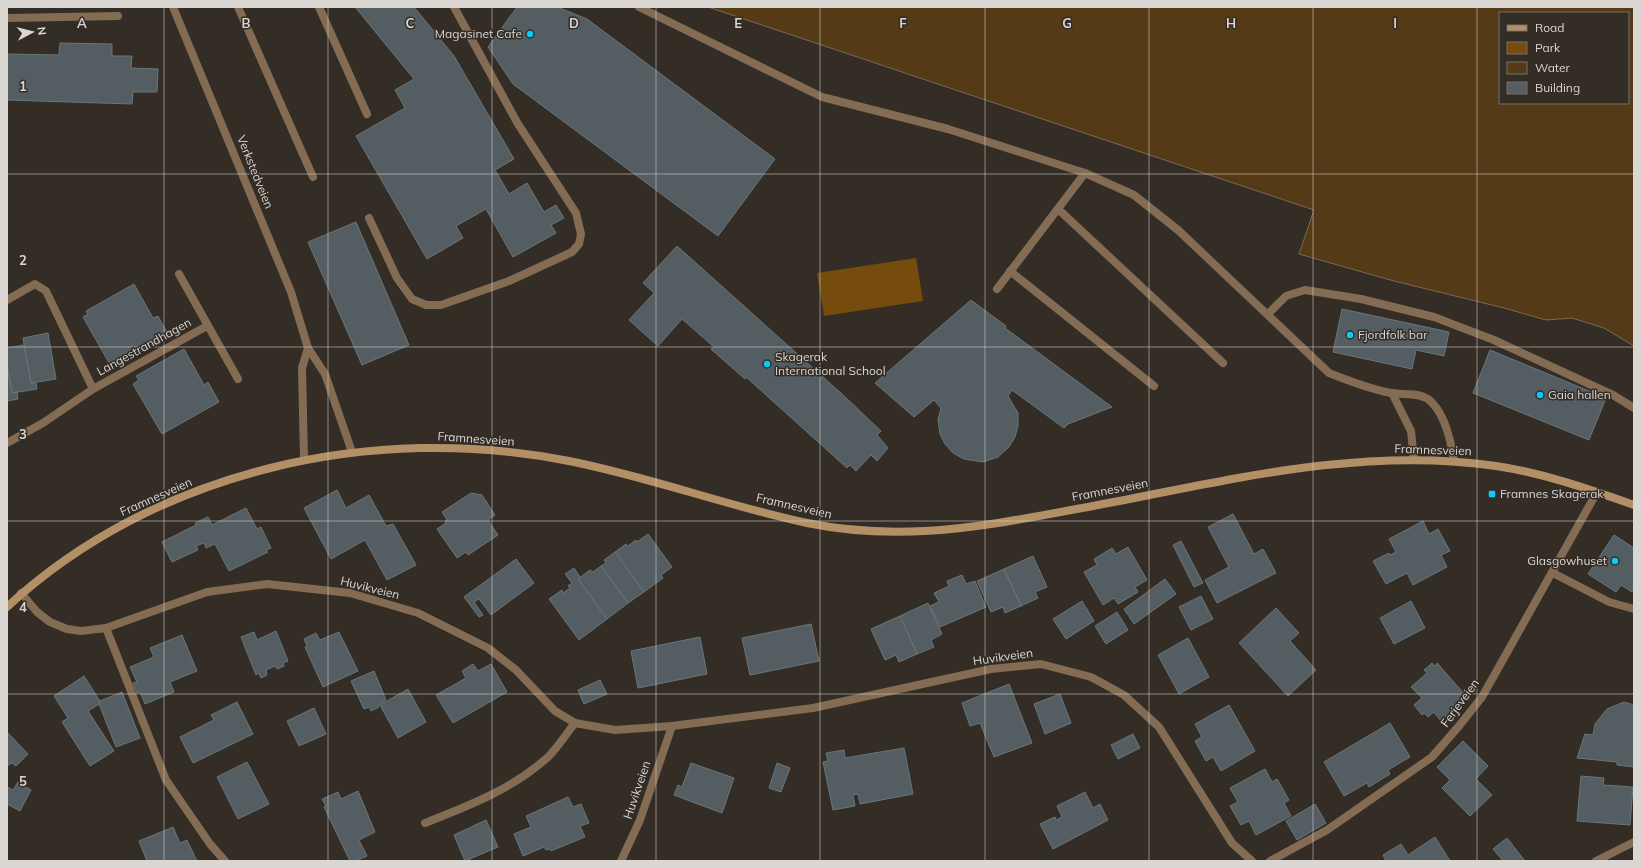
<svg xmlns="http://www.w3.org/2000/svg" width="1641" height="868" viewBox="0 0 1641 868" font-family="Mulish,sans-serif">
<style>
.green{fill:#754b0e}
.water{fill:#553a17;stroke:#7d694f;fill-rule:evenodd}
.building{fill:#545e62;stroke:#6a767a}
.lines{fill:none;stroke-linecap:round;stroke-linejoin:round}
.service{stroke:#836c53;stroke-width:8}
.minor{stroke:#836c53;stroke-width:8}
.secondary{stroke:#b38f66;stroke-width:8}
.grid{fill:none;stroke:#dad6d2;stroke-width:1;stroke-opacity:0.55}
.poi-dot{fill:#0acafa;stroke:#332d26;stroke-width:1.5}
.labels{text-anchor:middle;stroke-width:3;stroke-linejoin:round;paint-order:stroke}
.poi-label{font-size:12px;fill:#dad6d2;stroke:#332d26;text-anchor:start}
.street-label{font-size:12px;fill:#dad6d2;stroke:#332d26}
.grid-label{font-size:13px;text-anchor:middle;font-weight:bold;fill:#dad6d2;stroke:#332d26;stroke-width:3;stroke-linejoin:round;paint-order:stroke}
</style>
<rect width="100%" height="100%" fill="#332d26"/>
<polygon class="green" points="916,258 923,301 824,316 817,273"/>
<path class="water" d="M708,7H1634V346L1604,328L1572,318L1546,320L1504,308L1394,281L1299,254L1314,210ZM1500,13H1628V103H1500Z"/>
<g class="building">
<polygon points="355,7 414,7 454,56 514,159 495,170 509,194 527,183 544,212 556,205 564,218 551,225 556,233 513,257 486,209 456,226 463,238 427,259 356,136 405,108 395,90 414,79"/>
<polygon points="517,7 557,7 587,19 775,159 718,236 513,84 488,47"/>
<polygon points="60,43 112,44 112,56 132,56 131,68 158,69 157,92 133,92 132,104 7,100 7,54 59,55"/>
<polygon points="356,222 409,345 362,365 308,242"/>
<polygon points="677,246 843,395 881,431 877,435 888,448 877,461 871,455 856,471 850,465 847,468 746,377 745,379 711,349 714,347 682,319 658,346 629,320 654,293 643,283"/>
<polygon points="134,284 153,318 158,316 169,336 112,368 83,317 88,314 86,311"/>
<polygon points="971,300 1006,326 1005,328 1112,407 1068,424 1064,428 1012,390 1008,396 1018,413 1018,426 1015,437 1009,447 998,457 983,462 964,459 953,453 945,444 940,434 938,420 941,408 934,400 914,417 875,383"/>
<polygon points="1342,309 1449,332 1444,356 1416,350 1412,369 1333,352"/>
<polygon points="48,333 56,379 31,383 23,338"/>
<polygon points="24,345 31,383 36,383 37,389 12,393 7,365 7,348"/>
<polygon points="184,349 204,385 208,382 219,402 162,434 133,384 139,380 136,376"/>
<polygon points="1490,350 1606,398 1589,440 1473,393"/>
<polygon points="7,365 12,393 17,392 18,399 7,401"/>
<polygon points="337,490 346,508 369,495 386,526 393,524 416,565 387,580 365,540 331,559 304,508"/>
<polygon points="471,493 482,495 495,515 488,520 498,535 468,555 466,552 457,558 437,529 446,523 445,521 447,520 442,512"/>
<polygon points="246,508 257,529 261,527 271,548 266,550 268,552 229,571 215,544 206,548 204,543 196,546 198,550 172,562 162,542 196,525 195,523 208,517 212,525"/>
<polygon points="1233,514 1254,554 1263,549 1276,573 1217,603 1205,580 1229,567 1208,527"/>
<polygon points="1423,521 1429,534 1438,529 1450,551 1441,555 1447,567 1413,585 1407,573 1386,584 1373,561 1389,553 1390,555 1396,552 1389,539"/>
<polygon points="648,534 672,567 661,575 663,578 644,592 615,552 626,544 628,546 636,540 637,542"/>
<polygon points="1614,535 1634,548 1634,589 1632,592 1621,585 1616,592 1588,574"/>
<polygon points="1181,541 1203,583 1194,587 1173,545"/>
<polygon points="1128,547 1147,580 1135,587 1138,592 1118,604 1114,598 1103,605 1084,572 1097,565 1094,559 1112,548 1116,554"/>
<polygon points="615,552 644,592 628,603 601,566 606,563 604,560"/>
<polygon points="1033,556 1047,587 1035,592 1038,598 1021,606 1004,569"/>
<polygon points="516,559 534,583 491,615 479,599 474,602 483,615 479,617 464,597"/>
<polygon points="601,566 628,603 607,619 578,579 590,570 593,572"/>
<polygon points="574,568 580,577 578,579 607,619 579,640 549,599 562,590 563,593 570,588 568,586 572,583 565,574"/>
<polygon points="1004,569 1021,606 1005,613 1003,607 991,612 977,581"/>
<polygon points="962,575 966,584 975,581 986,607 940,627 930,606 939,602 934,593 949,586 947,581"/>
<polygon points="1165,579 1176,594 1134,624 1124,609"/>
<polygon points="1201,596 1213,619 1191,630 1179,607"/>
<polygon points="1082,601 1094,621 1066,639 1053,619"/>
<polygon points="1411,601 1425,628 1394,644 1380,618"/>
<polygon points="928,603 942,634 931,640 934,647 917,654 900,616"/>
<polygon points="1276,608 1299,633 1290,641 1316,670 1288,696 1239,643"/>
<polygon points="1117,612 1128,630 1106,644 1095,626"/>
<polygon points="900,616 917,654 899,662 896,655 885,660 871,629"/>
<polygon points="811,624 819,661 750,675 742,638"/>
<polygon points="276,631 288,661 283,663 284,666 277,669 275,666 266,670 267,675 261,678 259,673 256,675 241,637 254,632 257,640"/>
<polygon points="339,632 358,671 323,687 305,647 307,646 304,639 316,633 320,640"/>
<polygon points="182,635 197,671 170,682 174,692 145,704 140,692 137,693 133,683 137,682 130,667 154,657 150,648"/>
<polygon points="700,637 707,674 638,688 631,651"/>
<polygon points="1188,638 1209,677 1179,694 1158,655"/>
<polygon points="1432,663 1435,666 1437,663 1467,697 1441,721 1434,712 1428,717 1424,713 1422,715 1414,705 1422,698 1411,687 1427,673 1424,670"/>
<polygon points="473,664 478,671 491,664 507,692 453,723 436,695 466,678 462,671"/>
<polygon points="374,671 386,700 378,705 379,707 371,711 369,707 364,709 351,681"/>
<polygon points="84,676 101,703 88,711 114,751 90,766 62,722 68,718 54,696"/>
<polygon points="600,680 607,694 584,704 578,690"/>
<polygon points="1009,684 1032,743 994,757 980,723 970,726 962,703"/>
<polygon points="408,689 426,722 398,738 380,705"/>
<polygon points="122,692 140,738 116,747 99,704 100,701"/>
<polygon points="1060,694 1071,723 1045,734 1034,704"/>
<polygon points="237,702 253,734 193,763 180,737 214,720 211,715"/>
<polygon points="1624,702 1634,705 1634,767 1617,765 1617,762 1577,758 1585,734 1593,735 1595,724 1607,709"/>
<polygon points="1229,705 1255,751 1221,771 1213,757 1206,761 1195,741 1202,737 1195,724"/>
<polygon points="314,708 326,734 299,746 287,721"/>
<polygon points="1390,723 1410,757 1388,770 1390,774 1369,787 1367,783 1344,796 1324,762"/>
<polygon points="7,732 28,754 16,766 12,763 7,766"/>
<polygon points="1133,734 1140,748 1118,759 1111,745"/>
<polygon points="1463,741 1488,766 1476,779 1492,795 1470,816 1442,788 1450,780 1437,767"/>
<polygon points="904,748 913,794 860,804 858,794 853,795 855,806 833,810 823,762 828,761 826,753 844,750 845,758"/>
<polygon points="247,762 269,804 238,819 217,777"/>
<polygon points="691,763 734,778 722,813 674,795 678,785 682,787"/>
<polygon points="777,763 790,768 781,792 769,788"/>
<polygon points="1265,769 1272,782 1277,779 1289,800 1284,803 1291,816 1256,835 1249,821 1241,825 1230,806 1238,802 1230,788"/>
<polygon points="1581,776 1604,778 1603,785 1633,787 1630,825 1577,821"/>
<polygon points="18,782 31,790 20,811 7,804 7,787 13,790"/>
<polygon points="358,791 375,832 359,840 367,856 355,861 350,861 324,807 326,806 322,799 338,792 341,799"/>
<polygon points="1085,792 1093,808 1100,804 1108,820 1053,849 1040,824 1055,817 1056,820 1062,817 1057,806"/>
<polygon points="568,797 573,807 581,804 589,823 580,826 585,837 551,851 550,849 546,850 544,847 523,856 514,834 531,827 526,816"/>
<polygon points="1315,804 1326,823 1297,840 1286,821"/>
<polygon points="486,820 498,847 465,861 454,835"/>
<polygon points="173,827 180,843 187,840 197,861 147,861 139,841"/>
<polygon points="1435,837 1450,861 1386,861 1383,855 1401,844 1408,855"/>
<polygon points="1507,838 1525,861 1503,861 1493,849"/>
</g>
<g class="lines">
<g class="service">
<polyline points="238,7 313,177"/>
<polyline points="319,7 367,114"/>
<polyline points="7,18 118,16"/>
<polyline points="1058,209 1223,363"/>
<polyline points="369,218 397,278 412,299 426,305 441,305 509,281 572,252 579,244 581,234 576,213 518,124 454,7"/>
<polyline points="1010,271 1154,386"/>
<polyline points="179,274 238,379"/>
<polyline points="997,289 1085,173"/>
<polyline points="7,300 35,284 46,291 93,389"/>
<polyline points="1268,314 1286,296 1305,290 1361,299 1434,317 1494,340 1613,395 1634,408"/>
<polyline points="1553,573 1609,602 1634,609"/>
<polyline points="106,628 166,780 210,844 225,861"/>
<path d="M425,823C468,806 513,789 548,757C558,747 566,734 575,723"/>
<polyline points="1596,861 1634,842"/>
</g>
<g class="minor">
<polyline points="173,7 291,292 308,348 325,374 352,452"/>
<path d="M639,7L822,97L948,129L1085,173L1134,195L1178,230L1329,373C1349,381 1370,389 1391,393C1403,395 1417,392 1428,399C1445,412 1451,441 1454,461"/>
<polyline points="1392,393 1411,431 1414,460"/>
<polyline points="7,443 43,423 93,389 207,326"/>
<polyline points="304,459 302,368 308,348"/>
<polyline points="21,593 37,612 50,622 67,629 81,631 106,628 207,592 267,584 350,593 418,613 488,648 516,670 555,711 575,723 615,730 672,726 813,708 991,669 1041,664 1091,677 1124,695 1159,727 1232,843 1252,861"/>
<polyline points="621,861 640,820 672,726"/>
<polyline points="1270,861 1327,830 1432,757 1459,726 1482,697 1597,492"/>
</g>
<path class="secondary" d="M7,607C155,470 374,422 569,461C650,477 727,506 807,523C846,531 886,533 925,531C981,528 1038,516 1093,506C1226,481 1360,446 1496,466C1543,473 1589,489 1634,505"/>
</g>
<path class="grid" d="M164,7V861M328,7V861M492,7V861M656,7V861M820,7V861M985,7V861M1149,7V861M1313,7V861M1477,7V861M7,174H1634M7,347H1634M7,521H1634M7,694H1634"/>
<g class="poi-dot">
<circle cx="530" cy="34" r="4"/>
<circle cx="1350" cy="335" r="4"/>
<circle cx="767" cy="364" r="4"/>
<circle cx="1540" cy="395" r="4"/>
<rect x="1488" y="490" width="8" height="8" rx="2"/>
<circle cx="1615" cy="561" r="4"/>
</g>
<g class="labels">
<g class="poi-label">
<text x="522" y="38" text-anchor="end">Magasinet Cafe</text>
<text x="1358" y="339">Fjordfolk bar</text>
<text x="775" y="361">Skagerak<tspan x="775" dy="14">International School</tspan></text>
<text x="1548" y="399">Gaia hallen</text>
<text x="1500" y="498">Framnes Skagerak</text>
<text x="1607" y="565" text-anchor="end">Glasgowhuset</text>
</g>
<g class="street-label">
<text transform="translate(255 172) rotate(68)" y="4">Verkstedveien</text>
<text transform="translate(144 347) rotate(-29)" y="4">Langestrandhagen</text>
<text transform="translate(476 439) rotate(4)" y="4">Framnesveien</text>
<text transform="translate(1433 450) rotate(2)" y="4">Framnesveien</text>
<text transform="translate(1110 490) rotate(-11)" y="4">Framnesveien</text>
<text transform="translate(156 497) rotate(-24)" y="4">Framnesveien</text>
<text transform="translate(794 506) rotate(13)" y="4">Framnesveien</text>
<text transform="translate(370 588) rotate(14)" y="4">Huvikveien</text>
<text transform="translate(1003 657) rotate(-8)" y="4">Huvikveien</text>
<text transform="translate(1460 703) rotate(-54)" y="4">Ferjeveien</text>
<text transform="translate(637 790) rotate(-71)" y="4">Huvikveien</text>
</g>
</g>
<g class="grid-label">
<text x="82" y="28">A</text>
<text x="246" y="28">B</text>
<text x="410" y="28">C</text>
<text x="574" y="28">D</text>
<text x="738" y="28">E</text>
<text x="903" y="28">F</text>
<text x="1067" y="28">G</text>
<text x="1231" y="28">H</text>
<text x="1395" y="28">I</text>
<text x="23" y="91">1</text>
<text x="23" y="265">2</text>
<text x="23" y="439">3</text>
<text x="23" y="612">4</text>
<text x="23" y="786">5</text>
</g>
<rect width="1641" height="868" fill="none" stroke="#dad6d2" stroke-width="16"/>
<rect x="1499" y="12" width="130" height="92" fill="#332d26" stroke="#76716b"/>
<rect x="1507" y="25" width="20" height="6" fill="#b38f66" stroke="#76716b"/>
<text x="1535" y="32" font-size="12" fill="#dad6d2">Road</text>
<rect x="1507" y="42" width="20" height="12" fill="#754b0e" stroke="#76716b"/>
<text x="1535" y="52" font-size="12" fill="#dad6d2">Park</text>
<rect x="1507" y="62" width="20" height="12" fill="#553a17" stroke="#76716b"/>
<text x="1535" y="72" font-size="12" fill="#dad6d2">Water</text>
<rect x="1507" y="82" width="20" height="12" fill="#545e62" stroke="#76716b"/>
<text x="1535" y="92" font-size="12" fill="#dad6d2">Building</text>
<g transform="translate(32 32) rotate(83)" stroke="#332d26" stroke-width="3" paint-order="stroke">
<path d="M0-3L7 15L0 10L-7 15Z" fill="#dad6d2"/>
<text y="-6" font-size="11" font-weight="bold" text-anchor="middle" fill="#dad6d2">N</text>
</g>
</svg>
